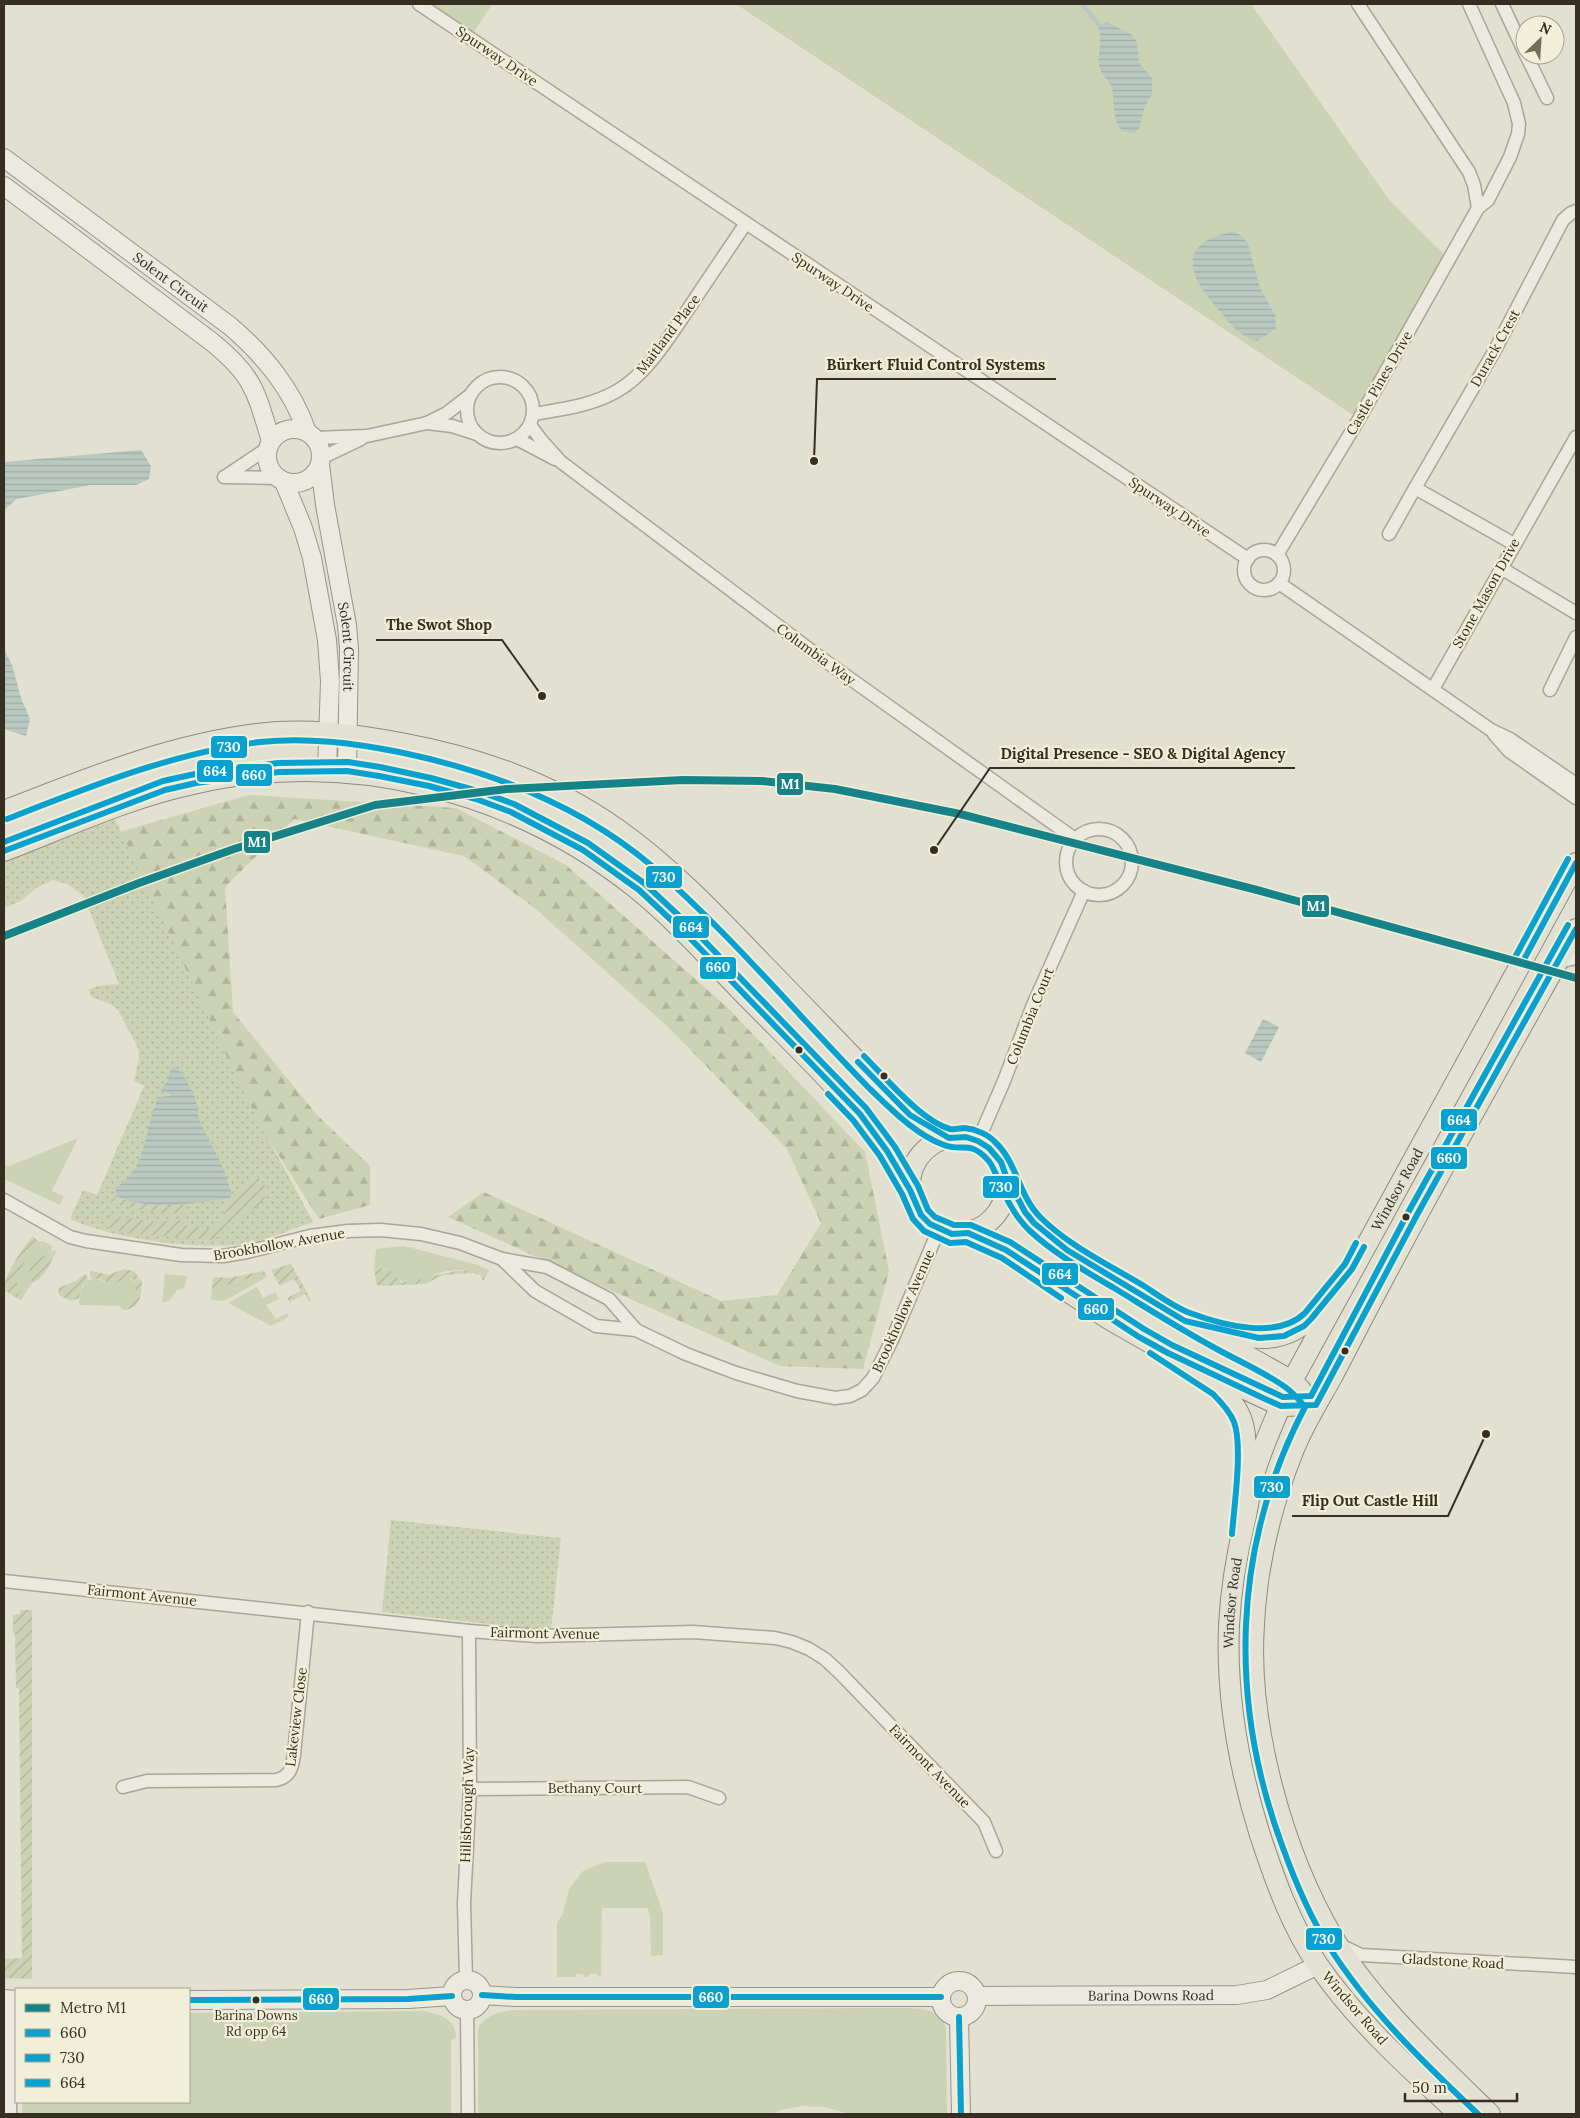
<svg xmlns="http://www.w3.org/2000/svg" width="1580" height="2118" viewBox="0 0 1580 2118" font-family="Lora,serif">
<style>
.grass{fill:#ccd2b4}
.forest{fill:url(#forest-firs)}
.park{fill:url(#park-dots)}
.garden{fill:url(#garden-furrows)}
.water{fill:url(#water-rules)}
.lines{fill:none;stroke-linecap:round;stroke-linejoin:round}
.stream{stroke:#bac8c2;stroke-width:4.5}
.street-casing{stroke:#a8a599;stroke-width:15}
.secondary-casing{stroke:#989588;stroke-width:20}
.primary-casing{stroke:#8d8a7f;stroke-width:22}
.street{stroke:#ebe9e0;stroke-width:12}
.secondary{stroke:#ebe9e0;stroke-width:18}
.primary{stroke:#e2e1d3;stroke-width:20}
.bus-1-casing{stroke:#f2efd8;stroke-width:10}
.bus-2-casing{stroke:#f2efd8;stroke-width:10}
.bus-3-casing{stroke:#f2efd8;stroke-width:10}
.bus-1{stroke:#08a1d0;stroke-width:6}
.bus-2{stroke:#08a1d0;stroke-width:6}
.bus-3{stroke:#08a1d0;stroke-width:6}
.metro-1-casing{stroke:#f2efd8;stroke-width:11}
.metro-1{stroke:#168388;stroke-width:8}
.bus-dot{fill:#362f21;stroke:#f2efd8;stroke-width:2}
.labels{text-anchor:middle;stroke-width:4.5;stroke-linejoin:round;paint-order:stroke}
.bus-label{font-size:13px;fill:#362f21;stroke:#f2efd8}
.street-label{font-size:14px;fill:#362f21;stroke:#f2efd8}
.leader{fill:none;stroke:#362f21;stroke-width:2}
.callout-dot{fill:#362f21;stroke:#f2efd8;stroke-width:2}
.callout-label{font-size:15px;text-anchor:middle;font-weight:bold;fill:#362f21;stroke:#f2efd8;stroke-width:4.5;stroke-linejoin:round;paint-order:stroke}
.line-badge{stroke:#f2efd8;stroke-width:2}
.badge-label{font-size:14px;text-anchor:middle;font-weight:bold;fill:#fff}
</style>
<defs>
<pattern id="forest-firs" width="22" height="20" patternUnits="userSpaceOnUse" patternTransform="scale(1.25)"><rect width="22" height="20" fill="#ccd2b4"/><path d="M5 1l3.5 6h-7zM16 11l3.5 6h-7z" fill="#b0b59a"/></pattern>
<pattern id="park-dots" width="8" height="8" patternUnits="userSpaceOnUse" patternTransform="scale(1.25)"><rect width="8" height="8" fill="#ccd2b4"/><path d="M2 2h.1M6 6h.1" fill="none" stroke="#b0b59a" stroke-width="1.8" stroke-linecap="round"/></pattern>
<pattern id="garden-furrows" width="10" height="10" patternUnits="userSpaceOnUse" patternTransform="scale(1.25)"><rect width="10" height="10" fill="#ccd2b4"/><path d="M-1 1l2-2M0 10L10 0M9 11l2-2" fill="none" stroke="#b0b59a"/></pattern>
<pattern id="water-rules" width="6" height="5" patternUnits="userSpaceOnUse" patternTransform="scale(1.25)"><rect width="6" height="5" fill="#bac8c2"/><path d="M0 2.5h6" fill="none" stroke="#a0aca6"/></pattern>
</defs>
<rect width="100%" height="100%" fill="#e2e0d0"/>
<g class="grass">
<polygon points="422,4 492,4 470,38"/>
<polygon points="736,4 1251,4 1390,201 1450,260 1359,419"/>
<polygon points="78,1138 52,1191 64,1196 60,1205 4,1179 4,1163 7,1167"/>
<path d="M43,1241L52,1246L51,1253L28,1268L32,1283L21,1300L17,1298C21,1290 16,1284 18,1275C21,1262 32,1253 39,1242Z"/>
<path d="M404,1246L478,1265L489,1270L485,1278C475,1268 448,1269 436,1274C429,1278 422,1281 414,1282C390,1285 394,1262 374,1270L376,1249Z"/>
<polygon points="165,1274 188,1276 184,1288 177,1290 170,1300 162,1303"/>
<polygon points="266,1274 267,1277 224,1301 211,1300 212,1289"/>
<path d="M128,1277L136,1283V1293L131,1301L122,1303L120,1306L79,1305C79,1296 82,1278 96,1279C101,1279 106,1284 111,1284C118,1285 122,1278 128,1277Z"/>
<polygon points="257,1287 263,1298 275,1292 279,1299 266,1305 276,1319 287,1313 289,1317 271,1326 228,1303"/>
<polygon points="605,1862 645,1862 663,1913 663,1955 651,1956 650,1918 648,1908 602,1908 601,1977 597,1976 597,1974 589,1974 589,1977 584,1977 583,1974 576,1974 576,1977 557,1977 557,1923 562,1916 569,1889 583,1871"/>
<path d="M884,2008C904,2009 942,2003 946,2029L947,2114H850L824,2107L802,2106L780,2110L773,2114H478V2029C485,2015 498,2012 513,2010Z"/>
<path d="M424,2011C441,2015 456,2019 456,2038L451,2040V2114H22V2102H189V2013Z"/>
</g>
<polygon class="forest" points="249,795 456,808 566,865 728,1008 865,1152 889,1271 863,1369 780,1366 448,1217 484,1192 721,1301 777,1295 821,1223 787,1149 667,1026 536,909 464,856 294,819 225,887 233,1012 317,1115 370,1166 370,1205 319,1219 269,1140 53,851"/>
<g class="park">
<path d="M114,817L248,1101L313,1222C294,1228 275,1237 255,1242C208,1253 113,1239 70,1219L83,1190L97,1195L144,1086L134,1081L139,1059L138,1048L118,1010L111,1004L91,997L89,989L98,986L119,984L83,895L67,884L53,880L36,888L21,901L4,908V862Z"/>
<polygon points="391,1520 561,1538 551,1629 536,1629 382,1612"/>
</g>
<g class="garden">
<path d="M254,1174L268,1189C266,1194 265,1199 261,1203C255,1210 248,1211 241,1216C230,1223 222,1237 210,1240L124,1233L103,1226L109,1215L155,1222L183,1220V1224L203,1230L212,1228L222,1219L232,1194Z"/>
<polygon points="116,1196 130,1202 185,1205 184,1213 159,1213 109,1203"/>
<path d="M33,1236L39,1242C30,1256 19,1265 17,1283L22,1286L17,1298L4,1290C4,1275 23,1247 33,1236Z"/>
<path d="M54,1250L56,1252C50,1264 45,1278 32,1283C22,1251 40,1263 54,1250Z"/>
<polygon points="291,1264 311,1300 309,1302 305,1294 291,1301 291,1304 287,1298 301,1291 294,1279 280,1286 271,1270"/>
<path d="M379,1268L390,1270L401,1282C423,1283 467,1259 485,1278L483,1281L480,1275L473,1273L443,1275L425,1284L381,1286L377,1285L374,1270Z"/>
<path d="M124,1269L134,1271L142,1282C141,1295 141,1309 123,1310L120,1307L122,1303L131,1301L136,1293L135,1281L131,1278H125C106,1292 108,1276 91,1279L90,1272L93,1271L108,1275Z"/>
<polygon points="264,1271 266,1274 212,1289 213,1277 229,1278"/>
<polygon points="84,1274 87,1275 88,1281 82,1286 79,1298 71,1301 59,1295 58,1288 76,1281"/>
<polygon points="20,1610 32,1610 32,1979 4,1978 4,1957 5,1959 22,1958 19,1688 16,1688 15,1634 13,1634 13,1615 20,1614"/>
</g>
<g class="water">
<path d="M1107,22L1132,35L1137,42L1139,63L1152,78V94L1145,106L1139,129L1134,133C1108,134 1117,102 1111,86C1108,79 1100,73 1099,65C1097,53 1104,38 1097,26Z"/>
<path d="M1232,231L1242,236L1248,244L1260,288L1275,315L1276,329L1257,341C1236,334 1230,323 1216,307C1202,290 1179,262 1203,243C1211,237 1223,234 1232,231Z"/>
<polygon points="141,450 151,466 149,479 136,485 91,485 17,499 4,510 4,462"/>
<polygon points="4,649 12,665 21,698 30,719 26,736 4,729"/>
<polygon points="1263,1019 1279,1027 1261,1062 1245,1053"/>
<path d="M174,1066C186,1074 201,1105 198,1118L223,1168L232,1194L230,1198C194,1203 150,1212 116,1196V1189C121,1184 128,1178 133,1172C148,1149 146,1121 159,1097L170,1096V1094L160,1090L167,1082L171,1069Z"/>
</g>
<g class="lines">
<polyline class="stream" points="1082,4 1099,25"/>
<defs>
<g id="street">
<polyline points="419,4 1248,559"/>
<polyline points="1358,4 1469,172 1474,185 1478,208"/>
<polyline points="1502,4 1525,53"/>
<polyline points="1526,55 1547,98"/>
<circle cx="500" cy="410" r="33"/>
<path d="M534,414C562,409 591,406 617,391C648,374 673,331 693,302C710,276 728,250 746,223"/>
<polyline points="427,423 452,426 477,434"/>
<polyline points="530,425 542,441 561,462 817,655 1075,839"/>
<polyline points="314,438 367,436 427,423 447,413 469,396"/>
<polyline points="517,439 555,459"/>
<polyline points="321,458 361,439"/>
<polyline points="226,476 268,448"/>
<polyline points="224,477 278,478"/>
<polyline points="1389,534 1415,488"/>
<polyline points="1514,544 1415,488 1495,350 1563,220 1571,213 1576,211"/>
<circle cx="1264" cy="570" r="20"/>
<polyline points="1277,555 1359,419 1478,208 1488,200 1510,157 1518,134 1519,124 1514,103 1469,4"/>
<polyline points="1501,568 1576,613"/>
<polyline points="1279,583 1491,730 1510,739 1576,784"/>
<polyline points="1433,689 1576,437"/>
<polyline points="1550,690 1576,637"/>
<polyline points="1494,734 1509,751 1576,798"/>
<circle cx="1099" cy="862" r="33"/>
<polyline points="1558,962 1576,958"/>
<polyline points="978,1141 1004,1081 1033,1005 1084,891"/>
<polyline points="4,1200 70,1237 86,1241 181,1255 223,1256 247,1252 310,1236 348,1231 381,1230 421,1234 460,1243 502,1259 547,1267 609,1299 636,1330"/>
<polyline points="502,1259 535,1291 596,1326 636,1330 686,1354 736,1373 797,1391 835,1398 850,1396 862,1390 873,1378 892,1340 939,1229"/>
<polyline points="4,1581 469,1631 537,1636 693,1632 775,1638 792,1642 809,1649 825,1659 840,1673 984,1822 996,1851"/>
<path d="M123,1787L147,1781L276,1780C290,1777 292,1768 294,1755L308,1612"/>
<polyline points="470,1789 688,1787 719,1798"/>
<polyline points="1342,1946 1361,1955 1576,1967"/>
<polyline points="466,1980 464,1903 470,1789 469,1631"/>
<polyline points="467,2010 468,2114"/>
<polyline points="10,2114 11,2000"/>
</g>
<g id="secondary">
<path id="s1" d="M4,158L230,326C265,356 292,389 307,432"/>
<path d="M4,186L212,342C254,376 256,392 271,441"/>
<circle cx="294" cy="456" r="27"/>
<path id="s2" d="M320,464L325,505L347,625L349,649L347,771"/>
<polyline points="284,482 303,528 312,558 327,640 330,681 327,771"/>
<circle cx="467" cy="1995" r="15"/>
<circle cx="959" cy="1999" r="18"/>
<polyline points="482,1995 516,1997 941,1997"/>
<path id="s3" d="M977,1996L1237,1995L1267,1990L1318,1965"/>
<polyline points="4,1999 16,2000"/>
<polyline points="189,2000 408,1999 452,1996"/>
<polyline points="959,2017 961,2114"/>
</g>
<g id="primary">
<path d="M4,811C86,779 168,745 257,734C306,728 353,734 401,743C477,757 554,784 617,829C671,867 716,915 762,963C807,1009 851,1055 895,1101L910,1115L949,1138"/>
<path d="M4,851C66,827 128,798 193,784C348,748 514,790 637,889C675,920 708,957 742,992C781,1032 822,1071 859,1113C879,1136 894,1163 910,1190"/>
<circle cx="958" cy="1185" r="48"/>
<polyline points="1006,1176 1017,1200 1034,1223 1067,1250 1185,1321 1292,1381 1301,1390"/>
<polyline points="968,1233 1006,1250 1107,1318 1168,1353 1281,1406 1316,1405"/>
<path d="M1213,1329C1262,1343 1292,1345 1326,1302"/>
<path d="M1209,1380C1250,1411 1247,1434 1244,1480"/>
<path id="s4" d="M1459,2114C1409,2068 1357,2022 1318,1965C1291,1926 1275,1880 1260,1835C1239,1768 1226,1696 1229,1625C1231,1588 1237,1552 1246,1516C1249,1500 1251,1483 1256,1468C1266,1438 1279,1409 1292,1381L1576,863"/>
<path d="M1490,2114C1435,2060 1374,2005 1334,1939C1283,1853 1247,1724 1254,1624C1257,1567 1271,1507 1292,1454C1302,1427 1318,1402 1332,1377C1351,1341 1369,1305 1388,1270C1449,1155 1513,1042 1576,929"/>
</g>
</defs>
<use href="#street" class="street-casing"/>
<use href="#secondary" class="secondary-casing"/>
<use href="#primary" class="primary-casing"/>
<use href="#street" class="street"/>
<use href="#secondary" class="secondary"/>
<use href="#primary" class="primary"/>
<defs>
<g id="bus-1">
<polyline points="4,851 165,790 196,783 279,772 347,771 379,776 429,786 476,799 511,812 583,850 639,890 685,933 860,1114 887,1151 910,1190 921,1215 930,1224 952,1234 968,1233 1006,1250 1139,1337 1168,1353 1263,1398 1281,1406 1316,1405 1418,1213 1576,929"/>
<polyline points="1521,965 1576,863"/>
<polyline points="858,1062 910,1115 949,1138 966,1137 978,1141 989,1148 1001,1162 1006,1176 1025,1212 1034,1223 1067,1250 1185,1321 1259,1338 1284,1336 1304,1326 1311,1319 1352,1269 1364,1247"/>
<polyline points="482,1995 516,1997 941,1997"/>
<polyline points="189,2000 408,1999 452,1996"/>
<polyline points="959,2017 961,2114"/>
</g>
<g id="bus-2">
<path d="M7,819C89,787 172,753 260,742C307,737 353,743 399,752C491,771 580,805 652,866C731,934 797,1015 870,1089C891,1109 916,1135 944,1145C962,1152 969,1140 987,1159C993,1165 994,1171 998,1179C1005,1197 1016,1218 1030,1231C1055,1254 1085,1271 1114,1288C1147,1308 1180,1329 1215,1348C1236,1360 1271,1375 1289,1390C1295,1395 1300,1401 1305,1407C1232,1546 1228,1701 1283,1848C1295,1881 1309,1915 1328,1945C1368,2009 1424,2063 1478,2114"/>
<polyline points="828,1094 853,1120 880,1156 902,1194 913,1219 924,1231 950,1243 966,1242 1002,1258 1061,1298"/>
<path d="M1150,1353L1213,1394C1221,1402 1230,1412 1234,1422C1243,1446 1234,1507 1232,1534"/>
</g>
<g id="bus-3">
<polyline points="4,842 163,781 195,774 278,763 348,762 380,767 431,778 478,791 514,804 588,843 644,883 691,927 866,1108 895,1147 918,1186 928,1210 935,1217 954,1225 971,1225 1010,1242 1144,1329 1172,1345 1283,1397 1311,1396 1410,1209 1568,925"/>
<polyline points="1513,961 1568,859"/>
<path d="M864,1056C885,1077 921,1121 950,1129C955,1130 961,1128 965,1128C976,1129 989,1135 996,1143C1017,1163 1019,1196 1040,1217C1069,1246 1109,1265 1144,1286C1158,1295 1174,1307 1190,1313C1222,1325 1277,1340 1305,1313L1345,1264L1356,1243"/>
</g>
</defs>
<use href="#bus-1" class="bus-1-casing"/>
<use href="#bus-2" class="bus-2-casing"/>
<use href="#bus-3" class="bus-3-casing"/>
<use href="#bus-1" class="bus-1"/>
<use href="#bus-2" class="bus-2"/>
<use href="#bus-3" class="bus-3"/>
<defs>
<polyline id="metro-1" points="4,936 139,883 234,849 375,805 507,789 683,780 762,781 835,789 960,814 1257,890 1576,978"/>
</defs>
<use href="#metro-1" class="metro-1-casing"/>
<use href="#metro-1" class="metro-1"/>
</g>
<g class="bus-dot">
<circle cx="799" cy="1050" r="4.5"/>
<circle cx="884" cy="1076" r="4.5"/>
<circle cx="1406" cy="1217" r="4.5"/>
<circle cx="1345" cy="1351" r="4.5"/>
<circle cx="256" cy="2000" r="4.5"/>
</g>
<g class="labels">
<g class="bus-label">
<text x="256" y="2020">Barina Downs<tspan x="256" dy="16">Rd opp 64</tspan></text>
</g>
<g class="street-label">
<text transform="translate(497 56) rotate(34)" y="5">Spurway Drive</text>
<text dy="5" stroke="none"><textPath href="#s1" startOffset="208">Solent Circuit</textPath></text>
<text transform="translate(833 282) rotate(34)" y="5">Spurway Drive</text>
<text transform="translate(668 334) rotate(-53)" y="5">Maitland Place</text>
<text transform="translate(1495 348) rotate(-61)" y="5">Durack Crest</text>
<text transform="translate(1379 383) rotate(-60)" y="5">Castle Pines Drive</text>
<text transform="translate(1170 507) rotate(34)" y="5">Spurway Drive</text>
<text transform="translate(1486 593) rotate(-61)" y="5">Stone Mason Drive</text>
<text dy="5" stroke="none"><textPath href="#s2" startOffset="185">Solent Circuit</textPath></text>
<text transform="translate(816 654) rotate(36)" y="5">Columbia Way</text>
<text transform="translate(1030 1016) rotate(-68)" y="5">Columbia Court</text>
<text dy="5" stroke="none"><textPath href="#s4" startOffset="1034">Windsor Road</textPath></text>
<text transform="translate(279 1244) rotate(-10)" y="5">Brookhollow Avenue</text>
<text transform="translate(903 1311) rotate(-66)" y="5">Brookhollow Avenue</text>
<text transform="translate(142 1595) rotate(6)" y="5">Fairmont Avenue</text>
<text dy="5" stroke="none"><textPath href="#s4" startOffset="584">Windsor Road</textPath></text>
<text transform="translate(545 1633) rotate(1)" y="5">Fairmont Avenue</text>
<text transform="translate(296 1717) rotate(-83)" y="5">Lakeview Close</text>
<text transform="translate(930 1766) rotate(46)" y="5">Fairmont Avenue</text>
<text x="595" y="1793">Bethany Court</text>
<text transform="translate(467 1805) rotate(-88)" y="5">Hillsborough Way</text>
<text transform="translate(1453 1961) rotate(3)" y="5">Gladstone Road</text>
<text dy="5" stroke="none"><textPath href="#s3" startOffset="174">Barina Downs Road</textPath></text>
<text transform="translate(1355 2008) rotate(49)" y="5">Windsor Road</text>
</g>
</g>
<path class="leader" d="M814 461L817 379H1056M542 696L502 640H376M934 850L990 768H1295M1486 1434L1448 1516H1292"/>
<g class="callout-dot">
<circle cx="814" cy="461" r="5"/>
<circle cx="542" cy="696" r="5"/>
<circle cx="934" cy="850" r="5"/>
<circle cx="1486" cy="1434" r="5"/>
</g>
<g class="callout-label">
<text x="936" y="370">Bürkert Fluid Control Systems</text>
<text x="439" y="630">The Swot Shop</text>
<text x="1143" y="759">Digital Presence - SEO &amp; Digital Agency</text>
<text x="1370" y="1506">Flip Out Castle Hill</text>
</g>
<g class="line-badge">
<rect x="210" y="735" width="38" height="24" rx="5" fill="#08a1d0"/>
<rect x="196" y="759" width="38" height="24" rx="5" fill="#08a1d0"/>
<rect x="235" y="763" width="38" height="24" rx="5" fill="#08a1d0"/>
<rect x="776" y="772" width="28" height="24" rx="5" fill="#168388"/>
<rect x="243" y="830" width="28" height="24" rx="5" fill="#168388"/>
<rect x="645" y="865" width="38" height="24" rx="5" fill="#08a1d0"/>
<rect x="1301" y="894" width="29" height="24" rx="5" fill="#168388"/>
<rect x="672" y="915" width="38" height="24" rx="5" fill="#08a1d0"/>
<rect x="699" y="956" width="38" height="24" rx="5" fill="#08a1d0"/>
<rect x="1440" y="1108" width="38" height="24" rx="5" fill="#08a1d0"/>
<rect x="1430" y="1146" width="38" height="24" rx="5" fill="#08a1d0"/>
<rect x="982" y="1175" width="38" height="24" rx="5" fill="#08a1d0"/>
<rect x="1041" y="1262" width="38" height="24" rx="5" fill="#08a1d0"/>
<rect x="1077" y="1297" width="38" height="24" rx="5" fill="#08a1d0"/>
<rect x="1253" y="1475" width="38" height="24" rx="5" fill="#08a1d0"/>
<rect x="1305" y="1927" width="38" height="24" rx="5" fill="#08a1d0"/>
<rect x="692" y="1985" width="38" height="24" rx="5" fill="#08a1d0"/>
<rect x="302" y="1987" width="38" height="24" rx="5" fill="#08a1d0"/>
</g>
<g class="badge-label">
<text x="229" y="752">730</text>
<text x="215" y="776">664</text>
<text x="254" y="780">660</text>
<text x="790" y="789">M1</text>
<text x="257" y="847">M1</text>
<text x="664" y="882">730</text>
<text x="1316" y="911">M1</text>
<text x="691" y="932">664</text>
<text x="718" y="972">660</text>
<text x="1459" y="1125">664</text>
<text x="1449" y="1163">660</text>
<text x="1001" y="1192">730</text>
<text x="1060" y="1279">664</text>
<text x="1096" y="1314">660</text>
<text x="1272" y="1492">730</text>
<text x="1324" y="1944">730</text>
<text x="711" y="2002">660</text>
<text x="321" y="2004">660</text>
</g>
<rect width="1580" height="2118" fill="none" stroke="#362f21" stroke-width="10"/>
<rect x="15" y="1988" width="175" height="115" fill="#f2efd8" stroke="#a7a28f"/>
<rect x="25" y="2004" width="25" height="8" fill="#168388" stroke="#a7a28f"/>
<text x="60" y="2013" font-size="15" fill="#362f21">Metro M1</text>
<rect x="25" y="2029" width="25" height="8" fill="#08a1d0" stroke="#a7a28f"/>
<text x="60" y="2038" font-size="15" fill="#362f21">660</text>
<rect x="25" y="2054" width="25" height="8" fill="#08a1d0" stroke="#a7a28f"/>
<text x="60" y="2063" font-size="15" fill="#362f21">730</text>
<rect x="25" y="2079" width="25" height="8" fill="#08a1d0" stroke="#a7a28f"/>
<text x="60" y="2088" font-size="15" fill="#362f21">664</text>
<g transform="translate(1540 40) rotate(25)"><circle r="24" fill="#f2efd8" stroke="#a7a28f"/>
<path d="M0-4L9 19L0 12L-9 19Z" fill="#726d5e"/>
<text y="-8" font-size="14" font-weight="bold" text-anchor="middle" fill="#362f21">N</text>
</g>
<path d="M1405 2093v8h112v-8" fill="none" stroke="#362f21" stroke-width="2.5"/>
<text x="1412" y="2093" font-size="15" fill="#362f21" stroke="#f2efd8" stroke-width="4" paint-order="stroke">50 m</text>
</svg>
